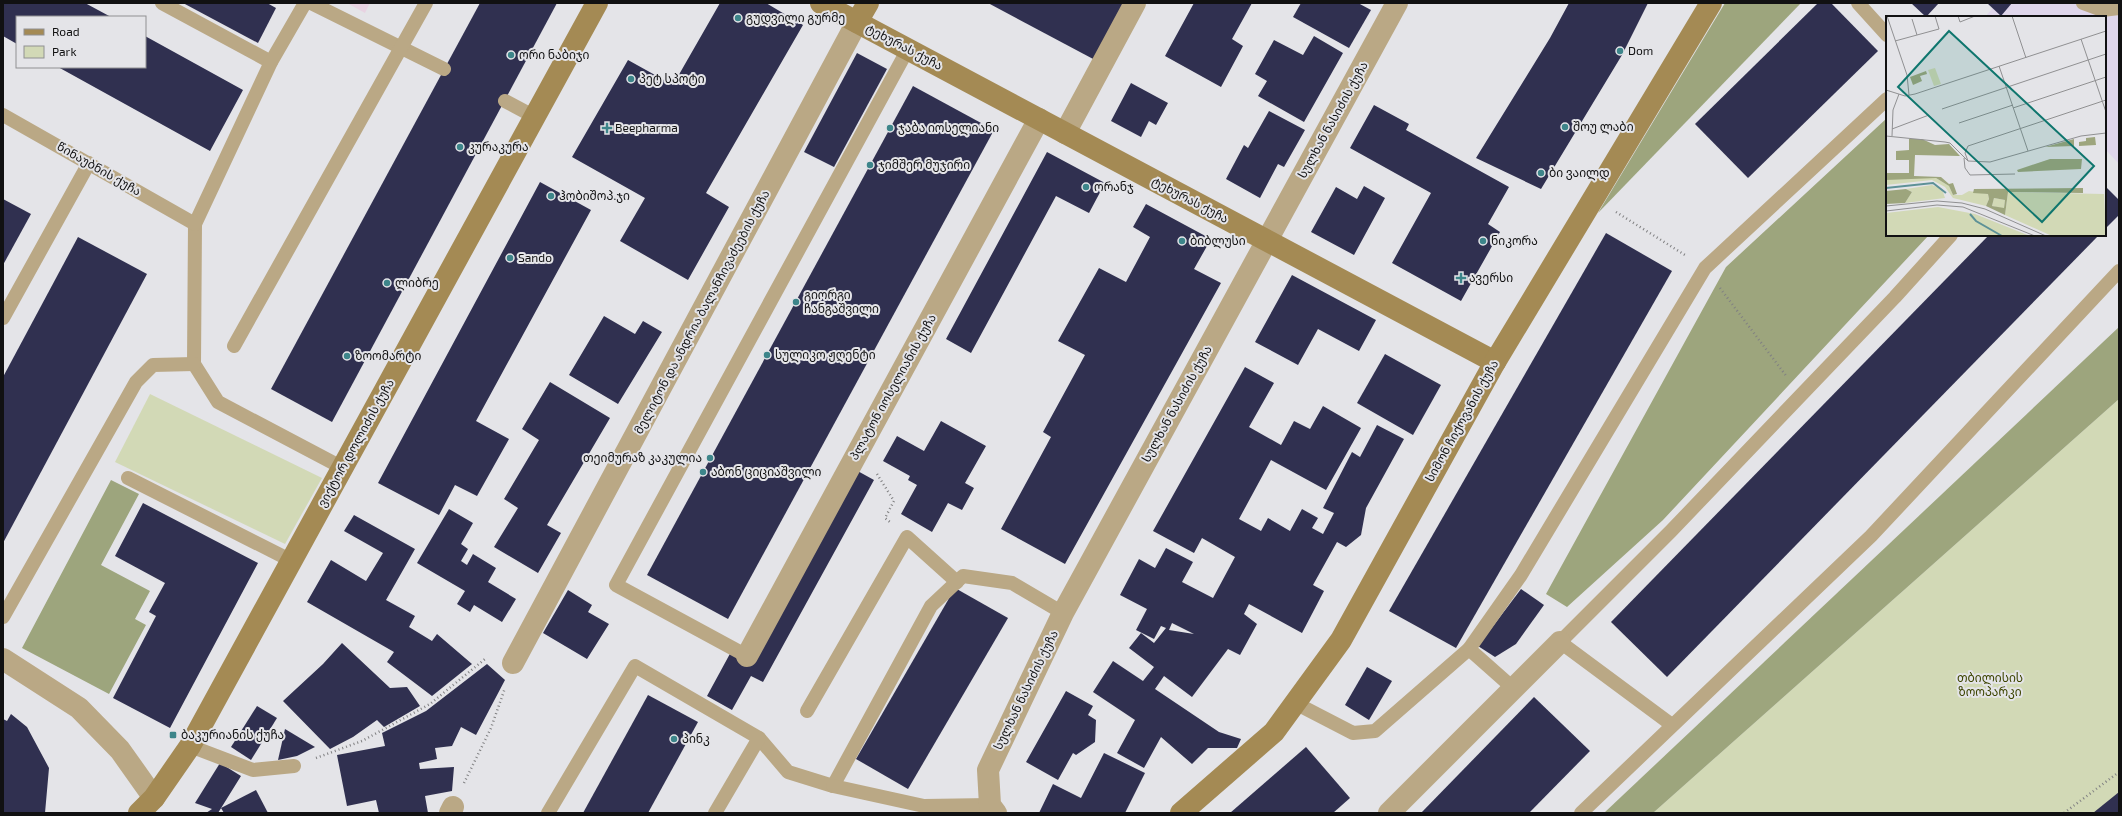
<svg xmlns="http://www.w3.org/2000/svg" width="2122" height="816" viewBox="0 0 2122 816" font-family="'Exo 2','Noto Sans Georgian',sans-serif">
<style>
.industrial{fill:#e8d3e2}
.medical{fill:#dfd6eb}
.green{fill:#d2d9b6}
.forest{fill:#9da57d}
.building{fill:#303050;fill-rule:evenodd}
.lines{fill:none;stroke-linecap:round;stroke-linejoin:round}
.path{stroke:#808082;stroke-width:2.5;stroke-dasharray:1 3;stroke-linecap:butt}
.lane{stroke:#baa885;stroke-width:14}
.street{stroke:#baa885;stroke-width:22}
.secondary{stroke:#a48a54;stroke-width:22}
.poi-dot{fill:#3d858a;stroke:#e4e4e8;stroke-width:1.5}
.labels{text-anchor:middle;stroke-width:4;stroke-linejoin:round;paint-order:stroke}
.poi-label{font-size:12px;fill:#111112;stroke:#e4e4e8;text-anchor:start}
.street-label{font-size:12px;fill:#111112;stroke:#e4e4e8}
.park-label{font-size:12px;fill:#3d4500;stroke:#e4e4e8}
.inset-river{fill:none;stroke:#5d9197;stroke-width:2}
.inset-road{fill:none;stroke:#909092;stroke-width:1}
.view{fill:#0f766e;fill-opacity:0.15;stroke:#0f766e;stroke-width:2}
.inset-edge{fill:none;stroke:#111112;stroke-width:2}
</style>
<rect width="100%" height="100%" fill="#e4e4e8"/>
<polygon class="industrial" points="347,3 370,3 365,13"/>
<polygon class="medical" points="1997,3 2119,3 2119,164 2105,149 2105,17 1985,17"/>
<g class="green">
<polygon points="150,394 322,478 285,544 115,462"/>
<polygon points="2119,399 2119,813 1653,813"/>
</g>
<g class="forest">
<polygon points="1725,3 1801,3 1598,213"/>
<polygon points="1887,118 1887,235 1929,235 1663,520 1567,607 1546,594 1726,267"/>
<polygon points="2119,327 2119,399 1653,813 1604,813"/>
<polygon points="111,480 139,494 101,565 150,591 135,619 146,625 109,694 22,648"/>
</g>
<g class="building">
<polygon points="3,3 85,3 111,17 17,17 17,44 3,36"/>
<polygon points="183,3 267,3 276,8 258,43"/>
<polygon points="480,3 557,3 332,422 271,389"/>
<polygon points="720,3 766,3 803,25 706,193 729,207 688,280 620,241 645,198 572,157 628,60 673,85"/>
<polygon points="988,3 1125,3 1095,60"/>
<polygon points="1194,3 1252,3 1232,39 1243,46 1221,87 1165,56"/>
<polygon points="1301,3 1358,3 1371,10 1349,48 1293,17"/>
<polygon points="1569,3 1648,3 1622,55 1541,189 1476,158 1550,38"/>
<polygon points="1818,3 1831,3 1878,51 1748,178 1695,124"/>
<polygon points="1911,3 1939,3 1926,17"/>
<polygon points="1987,3 2012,3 2001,16"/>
<polygon points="145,36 243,90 210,151 58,67 145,67"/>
<polygon points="1314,36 1343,53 1304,122 1258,96 1267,81 1255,74 1274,40 1303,55"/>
<polygon points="857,53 887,69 834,167 804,152"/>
<polygon points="1131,83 1168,103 1156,125 1149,121 1141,137 1111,121"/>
<polygon points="913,86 994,130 728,619 647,575"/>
<polygon points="1374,105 1409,124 1406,130 1509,187 1488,224 1500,232 1461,301 1392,263 1431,193 1350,148"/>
<polygon points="1269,111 1305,130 1284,167 1278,164 1260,198 1226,179 1244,145 1248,148"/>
<polygon points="1047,152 1105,183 1089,213 1056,196 971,353 946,339"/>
<polygon points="540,182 591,210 476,421 509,439 477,496 455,485 439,515 378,483"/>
<polygon points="1364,186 1385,198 1354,255 1311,232 1336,187 1357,199"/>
<polygon points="2105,186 2119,200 2119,215 2105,229"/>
<polygon points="3,199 31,214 3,265"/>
<polygon points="1146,204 1211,239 1194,269 1221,283 1065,564 1001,529 1051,437 1043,432 1085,355 1058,341 1099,268 1126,282 1150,237 1133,227"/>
<polygon points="1606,233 1672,271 1456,648 1389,611"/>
<polygon points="1989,235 2099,235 1667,677 1611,622"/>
<polygon points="78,237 147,274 3,543 3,377"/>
<polygon points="1292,275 1376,320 1359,351 1318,329 1298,365 1255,342"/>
<polygon points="604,316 635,334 643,321 662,332 618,404 569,375"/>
<polygon points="1385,354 1441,385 1413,435 1357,403"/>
<path d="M1245,367L1274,383L1249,427L1281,445L1294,421L1310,429L1323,406L1361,428L1326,490L1271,460L1239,519L1261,531L1268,518L1290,531L1302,509L1318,518L1312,528L1323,534L1334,513L1323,508L1352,452L1360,457L1377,425L1404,439L1366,508L1361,535L1346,547L1337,542L1313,585L1324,591L1302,633L1249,604L1244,614L1257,624L1240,655L1228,649L1192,697L1164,676L1155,689L1219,732L1241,739L1237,748H1208L1192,764L1161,737L1144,768L1117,753L1135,720L1093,692L1113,661L1143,681L1154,667L1129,648L1141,633L1154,643L1166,628L1161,626L1154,639L1136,630L1147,609L1120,595L1139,559L1155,568L1166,548L1193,562L1182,582L1213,598L1235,557L1202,538L1194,553L1153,531ZM1172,623L1194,634L1169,630Z"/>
<polygon points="550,382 610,418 547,525 561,533 538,573 494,547 518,508 504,499 539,440 522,429"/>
<polygon points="941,421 986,446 965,483 974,488 962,510 948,503 932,532 901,514 917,485 908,480 910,476 883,461 897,436 924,451"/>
<polygon points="854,469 874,480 763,682 751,676 732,710 707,696 732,650 749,659"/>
<polygon points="143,503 258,563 170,728 113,698 156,616 149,612 165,583 115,556"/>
<polygon points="449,509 473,523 461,544 468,549 461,561 467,565 473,554 496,568 488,582 516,599 502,622 474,605 470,612 457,604 465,591 417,563"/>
<polygon points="354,515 415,549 386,600 415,616 409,627 432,641 437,634 472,664 432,696 387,662 394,652 307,602 331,560 366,581 383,553 344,531"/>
<polygon points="955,588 1008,618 908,789 856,759"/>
<polygon points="1521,589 1544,605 1516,644 1495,657 1478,646"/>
<polygon points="568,590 592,605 588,612 609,624 587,659 543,633"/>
<polygon points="342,643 390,688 407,687 420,706 384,727 377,720 353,737 330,749 283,701 323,664"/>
<polygon points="487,664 505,680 476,735 461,727 452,746 435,748 437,759 419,763 420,769 454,767 452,791 425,796 428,813 379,813 376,800 347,806 337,755 385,746 382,733 426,711"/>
<polygon points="1367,667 1392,681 1369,720 1345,705"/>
<polygon points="1066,691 1093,706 1088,715 1096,720 1095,742 1076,755 1073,753 1058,780 1026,762"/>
<polygon points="648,695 698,722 648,813 583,813"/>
<polygon points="1534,697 1590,751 1529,813 1421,813"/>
<polygon points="257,706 277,718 251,760 231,747"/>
<polygon points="11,714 27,727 49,768 45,813 3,813 3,719 7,721"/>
<polygon points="285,729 315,747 297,756 278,760"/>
<polygon points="1306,747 1350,798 1333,813 1230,813"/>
<polygon points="1104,753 1145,773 1125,813 1039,813 1053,784 1081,798"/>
<polygon points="220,763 241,776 218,813 206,813 212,809 195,803"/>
<polygon points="256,790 268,813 224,813 221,808"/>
<polygon points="2119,792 2119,813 2093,813"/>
</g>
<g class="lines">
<g class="path">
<polyline points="1616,212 1685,255"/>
<polyline points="1720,288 1787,377"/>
<polyline points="877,474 894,501 885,518 890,522"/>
<polyline points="316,758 362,741 430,704 485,659"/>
<polyline points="464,783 491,728 505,688"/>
<polyline points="2064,813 2119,772"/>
</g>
<g class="lane">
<polyline points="162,3 271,62"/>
<polyline points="305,3 271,62 195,224 194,364 218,402 343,468"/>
<polyline points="311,3 444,69"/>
<polyline points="1858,3 1887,35"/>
<polyline points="2083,3 2102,10 2119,8"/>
<polyline points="505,101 535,117"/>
<polyline points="3,115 195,224"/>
<polyline points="3,318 89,163"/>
<polyline points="234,346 426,3"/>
<polyline points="128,478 292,561"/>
<polyline points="3,617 136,382 153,365 194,364"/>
<polyline points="747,656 616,585 908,49"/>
<polyline points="1513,688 1469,649 1521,575 1705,268 1887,99"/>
<polyline points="1295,703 1353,733 1375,731 1469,649"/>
<polyline points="807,711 907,537 957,582"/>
<polyline points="1672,725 1560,642 1671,531 1895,297 1951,235"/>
<polyline points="759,738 788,772 833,786 931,606 963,576 1012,583 1063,613"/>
<polyline points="190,746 253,770 294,766"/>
<polyline points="833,786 924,806 990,805"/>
<polyline points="548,813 635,666 759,738 715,813"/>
<polyline points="1581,813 1871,536 2119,271"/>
</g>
<g class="street">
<polyline points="1065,133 1135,3"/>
<polyline points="747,656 1039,119"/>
<polyline points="3,659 79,708 120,750 154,798"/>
<polyline points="513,663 857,22"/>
<polyline points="450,813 453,807"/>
<polyline points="996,813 990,805 988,770 1063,613 1397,3"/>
<polyline points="1389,813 1560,642"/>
</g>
<g class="secondary">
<polyline points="821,3 1495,362"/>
<polyline points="857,22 868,3"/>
<polyline points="139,813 154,798 190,746 597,3"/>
<polyline points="1181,813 1274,732 1341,640 1495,362 1711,3"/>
</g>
</g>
<g class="poi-dot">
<circle cx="738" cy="18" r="4"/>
<circle cx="1620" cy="51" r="4"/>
<circle cx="511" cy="55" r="4"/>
<circle cx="631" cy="79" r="4"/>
<circle cx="1565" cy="127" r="4"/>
<path d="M605 122h4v4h4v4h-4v4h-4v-4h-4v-4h4z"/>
<circle cx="890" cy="128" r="4"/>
<circle cx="460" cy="147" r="4"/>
<circle cx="870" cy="165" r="4"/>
<circle cx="1541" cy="173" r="4"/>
<circle cx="1086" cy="187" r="4"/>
<circle cx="551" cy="196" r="4"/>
<circle cx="1182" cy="241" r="4"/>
<circle cx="1483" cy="241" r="4"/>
<circle cx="510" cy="258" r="4"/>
<path d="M1459 272h4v4h4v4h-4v4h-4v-4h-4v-4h4z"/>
<circle cx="387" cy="283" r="4"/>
<circle cx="796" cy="302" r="4"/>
<circle cx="767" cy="355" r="4"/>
<circle cx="347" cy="356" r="4"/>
<circle cx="710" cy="458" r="4"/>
<circle cx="703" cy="472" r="4"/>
<rect x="169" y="731" width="8" height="8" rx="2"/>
<circle cx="674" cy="739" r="4"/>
</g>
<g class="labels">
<g class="poi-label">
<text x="746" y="22">გუდვილი გურმე</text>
<text x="1628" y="55">Dom</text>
<text x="519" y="59">ორი ნაბიჯი</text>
<text x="639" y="83">პეტ სპოტი</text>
<text x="1573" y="131">შოუ ლაბი</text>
<text x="615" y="132">Beepharma</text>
<text x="898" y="132">ჯაბა იოსელიანი</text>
<text x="468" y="151">კურაკურა</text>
<text x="878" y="169">ჯიმშერ მუჯირი</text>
<text x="1549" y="177">ბი ვაილდ</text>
<text x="1094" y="191">ორანჯ</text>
<text x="559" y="200">ჰობიშოპ.ჯი</text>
<text x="1190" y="245">ბიბლუსი</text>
<text x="1491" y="245">ნიკორა</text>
<text x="518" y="262">Sando</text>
<text x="1469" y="282">ავერსი</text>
<text x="395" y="287">ლიბრე</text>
<text x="804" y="299">გიორგი<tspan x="804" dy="14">ჩანგაშვილი</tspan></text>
<text x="775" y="359">სულიკო ჟღენტი</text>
<text x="355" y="360">ზოომარტი</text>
<text x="702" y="462" text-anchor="end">თეიმურაზ კაკულია</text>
<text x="711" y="476">აბონ ციციაშვილი</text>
<text x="181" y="739">ბაკურიანის ქუჩა</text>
<text x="682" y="743">პინკ</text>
</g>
<g class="street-label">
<text transform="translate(904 47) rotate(28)" y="4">ტეხურას ქუჩა</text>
<text transform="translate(1333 120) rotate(-61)" y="4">სულხან ნასიძის ქუჩა</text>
<text transform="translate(99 169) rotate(30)" y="4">წინაუბნის ქუჩა</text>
<text transform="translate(1190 200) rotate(28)" y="4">ტეხურას ქუჩა</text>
<text transform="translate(702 312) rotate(-62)" y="4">მელიტონ და ანდრია ბალანჩივაძეების ქუჩა</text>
<text transform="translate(893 387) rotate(-61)" y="4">პლატონ იოსელიანის ქუჩა</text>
<text transform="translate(1177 404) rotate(-61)" y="4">სულხან ნასიძის ქუჩა</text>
<text transform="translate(1462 421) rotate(-61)" y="4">სიმონ ჩიქოვანის ქუჩა</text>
<text transform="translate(356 443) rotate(-61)" y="4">ვიქტორ დოლიძის ქუჩა</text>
<text transform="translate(1026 690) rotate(-64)" y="4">სულხან ნასიძის ქუჩა</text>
</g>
<g class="park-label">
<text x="1990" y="682">თბილისის<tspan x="1990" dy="14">ზოოპარკი</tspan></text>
</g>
</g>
<g transform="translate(1886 16)">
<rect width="220" height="220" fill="#e4e4e8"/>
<path d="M49,52L55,68L48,70L42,54ZM13,162H50L63,170L67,179H76L83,175L102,178L103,183L100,190L67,182L59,171L46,164L0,169V164ZM46,169L56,173L59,182L19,187L26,176L20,173ZM218,174L220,220H166L119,199L122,176L218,178ZM108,182L119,184L118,193L106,190ZM52,191L89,198L144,220H0V197Z" fill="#d2d9b6"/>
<path d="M40,55L41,58L34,60L36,65L27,69L24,61ZM209,121L210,129L193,130V126L200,125V122ZM23,123H36L49,129L63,128L74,140L29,139L28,160L55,161L63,168L67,167L71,178L67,179L63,170L50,162L0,164V157H23V144H10V135L23,134ZM188,123V130L159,131ZM164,143H196L195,153L132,156L131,154ZM197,172V177L122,176L119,199L100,190L103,183L102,178L87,177L88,173ZM108,182L119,184L118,192L106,190ZM20,173L26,176L19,187L0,188V175Z" fill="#9da57d" fill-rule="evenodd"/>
<path class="inset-river" d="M0,172L47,167L60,177M84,198L90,205L116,220"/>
<path class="inset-road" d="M1,0L21,59L23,79M72,0L74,6L89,0M126,0L140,42M26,3L31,19M195,23L220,96M9,25L53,13L49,0M113,50L142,135M0,74L19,80L29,78L220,15M127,92L220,61M56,93L220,38M73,107L127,89M6,113L43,99M0,120L59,126L64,127L82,145L104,146L195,120L220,117M6,120L7,94L13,78M78,142L79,152L84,159L129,158M82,145L79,137L82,130L220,84M0,190L51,185L76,187L99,193L160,220M0,195L51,189L77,191L149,220"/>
<path class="view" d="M63,15L208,150L156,206L12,71Z"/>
<rect width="220" height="220" class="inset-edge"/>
</g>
<rect width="2122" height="816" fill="none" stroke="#111112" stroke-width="8"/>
<rect x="16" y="16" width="130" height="52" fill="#e4e4e8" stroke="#909092"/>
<rect x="24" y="29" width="20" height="6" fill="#a48a54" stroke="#909092"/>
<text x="52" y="36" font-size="12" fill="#111112">Road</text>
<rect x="24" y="46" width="20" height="12" fill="#d2d9b6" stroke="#909092"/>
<text x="52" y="56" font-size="12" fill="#111112">Park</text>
</svg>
